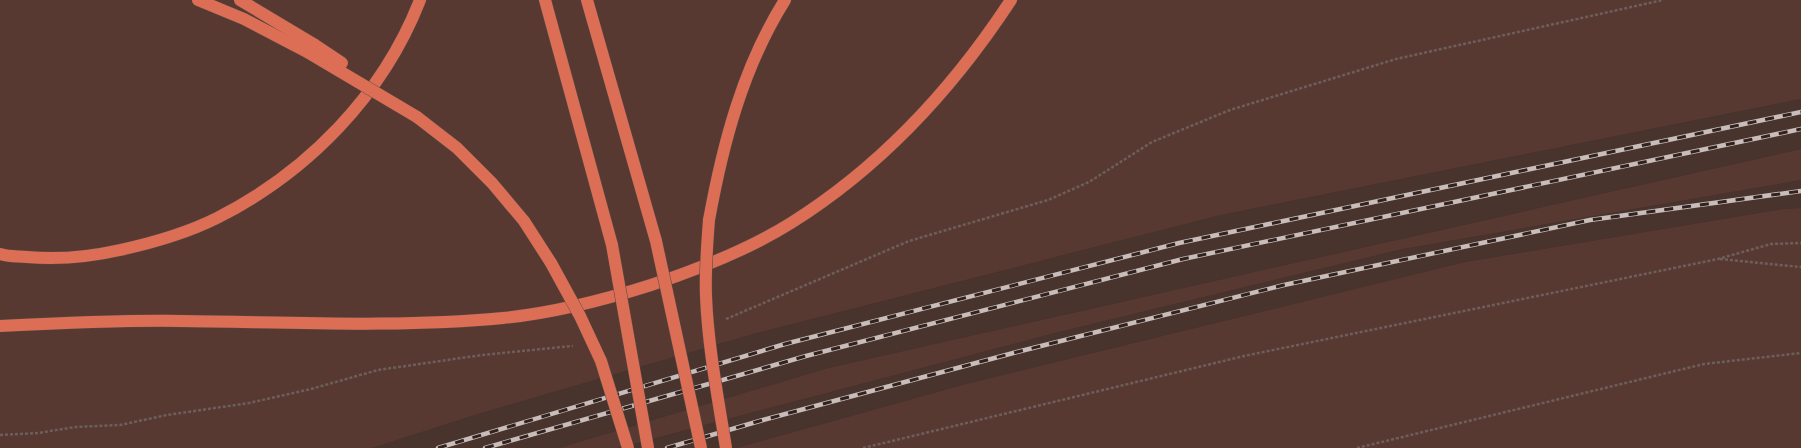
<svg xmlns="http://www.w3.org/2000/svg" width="1801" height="448" viewBox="0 0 1801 448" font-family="Signika,sans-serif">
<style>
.built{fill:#48332d}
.green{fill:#583931}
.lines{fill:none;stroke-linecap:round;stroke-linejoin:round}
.motorway-casing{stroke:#554845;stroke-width:13}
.path{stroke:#6c5f5b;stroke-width:2.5;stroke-dasharray:3 2;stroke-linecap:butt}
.motorway{stroke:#db6e55;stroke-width:12}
.rail-casing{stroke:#c8bdba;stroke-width:4.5}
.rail{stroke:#31221f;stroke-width:3;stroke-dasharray:9;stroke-linecap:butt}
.motorway-bridge-casing{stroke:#554845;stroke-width:13;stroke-linecap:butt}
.motorway-bridge{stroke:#db6e55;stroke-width:12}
</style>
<rect width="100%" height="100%" fill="#3b2c28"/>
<g class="built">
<polygon points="1801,99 1801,149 828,368 559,448 372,448 478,414 757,333 1221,215"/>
<polygon points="1801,180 1801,208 1783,209 1465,262 966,384 736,448 618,448 1059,332 1403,249"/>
</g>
<g class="green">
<polygon points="0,0 1801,0 1801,99 1221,215 757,333 478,414 372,448 0,448"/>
<polygon points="1801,149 1801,180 1403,249 1059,332 618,448 559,448 828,368"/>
<polygon points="1801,208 1801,448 736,448 966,384 1465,262 1783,209"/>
</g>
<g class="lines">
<defs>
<g id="motorway">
<polyline points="198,0 244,19 309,53"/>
<polyline points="240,0 315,45"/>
<polyline points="545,0 612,245"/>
<polyline points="587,0 656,241"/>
<polyline points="417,117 457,148 492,183 524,221 551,263"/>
<path d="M709,220C723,143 743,67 785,0"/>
<path d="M0,254C9,257 18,256 27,257C59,260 89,257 120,250C152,243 187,233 217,218C308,172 383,95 420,0"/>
<path d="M0,326C60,323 121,320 181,321C288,322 396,328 503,318C553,313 604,300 651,285C699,269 748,250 791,223C882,166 952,90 1011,0"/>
</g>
</defs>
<use href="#motorway" class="motorway-casing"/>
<g class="path">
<polyline points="1720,259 1801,267"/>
<polyline points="726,319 909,241 1048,200 1089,182 1152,142 1230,110 1396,59 1663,0"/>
<polyline points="0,435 38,433 75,427 120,425 167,415 249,403 311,389 378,370 482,355 573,346"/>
<polyline points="863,448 1244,356 1718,259 1771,244 1801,243"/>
<polyline points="1357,448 1704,364 1801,353"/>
</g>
<use href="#motorway" class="motorway"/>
<defs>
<g id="rail">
<polyline points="438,448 785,344 1179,243 1801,112"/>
<polyline points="485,448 806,356 1183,259 1801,129"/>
<polyline points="667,448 763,420 1017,352 1284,285 1590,220 1801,191"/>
</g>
</defs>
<use href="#rail" class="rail-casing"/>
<use href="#rail" class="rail"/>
<defs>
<g id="motorway-bridge">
<polyline points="315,45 342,63"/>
<polyline points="309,53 417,117"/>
<path d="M709,220C707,245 705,271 706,296C708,347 718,398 726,448"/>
<polyline points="656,241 701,448"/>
<polyline points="612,245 648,448"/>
<polyline points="551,263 580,316 601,361 628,448"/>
</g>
</defs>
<use href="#motorway-bridge" class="motorway-bridge-casing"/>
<use href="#motorway-bridge" class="motorway-bridge"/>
</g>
</svg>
